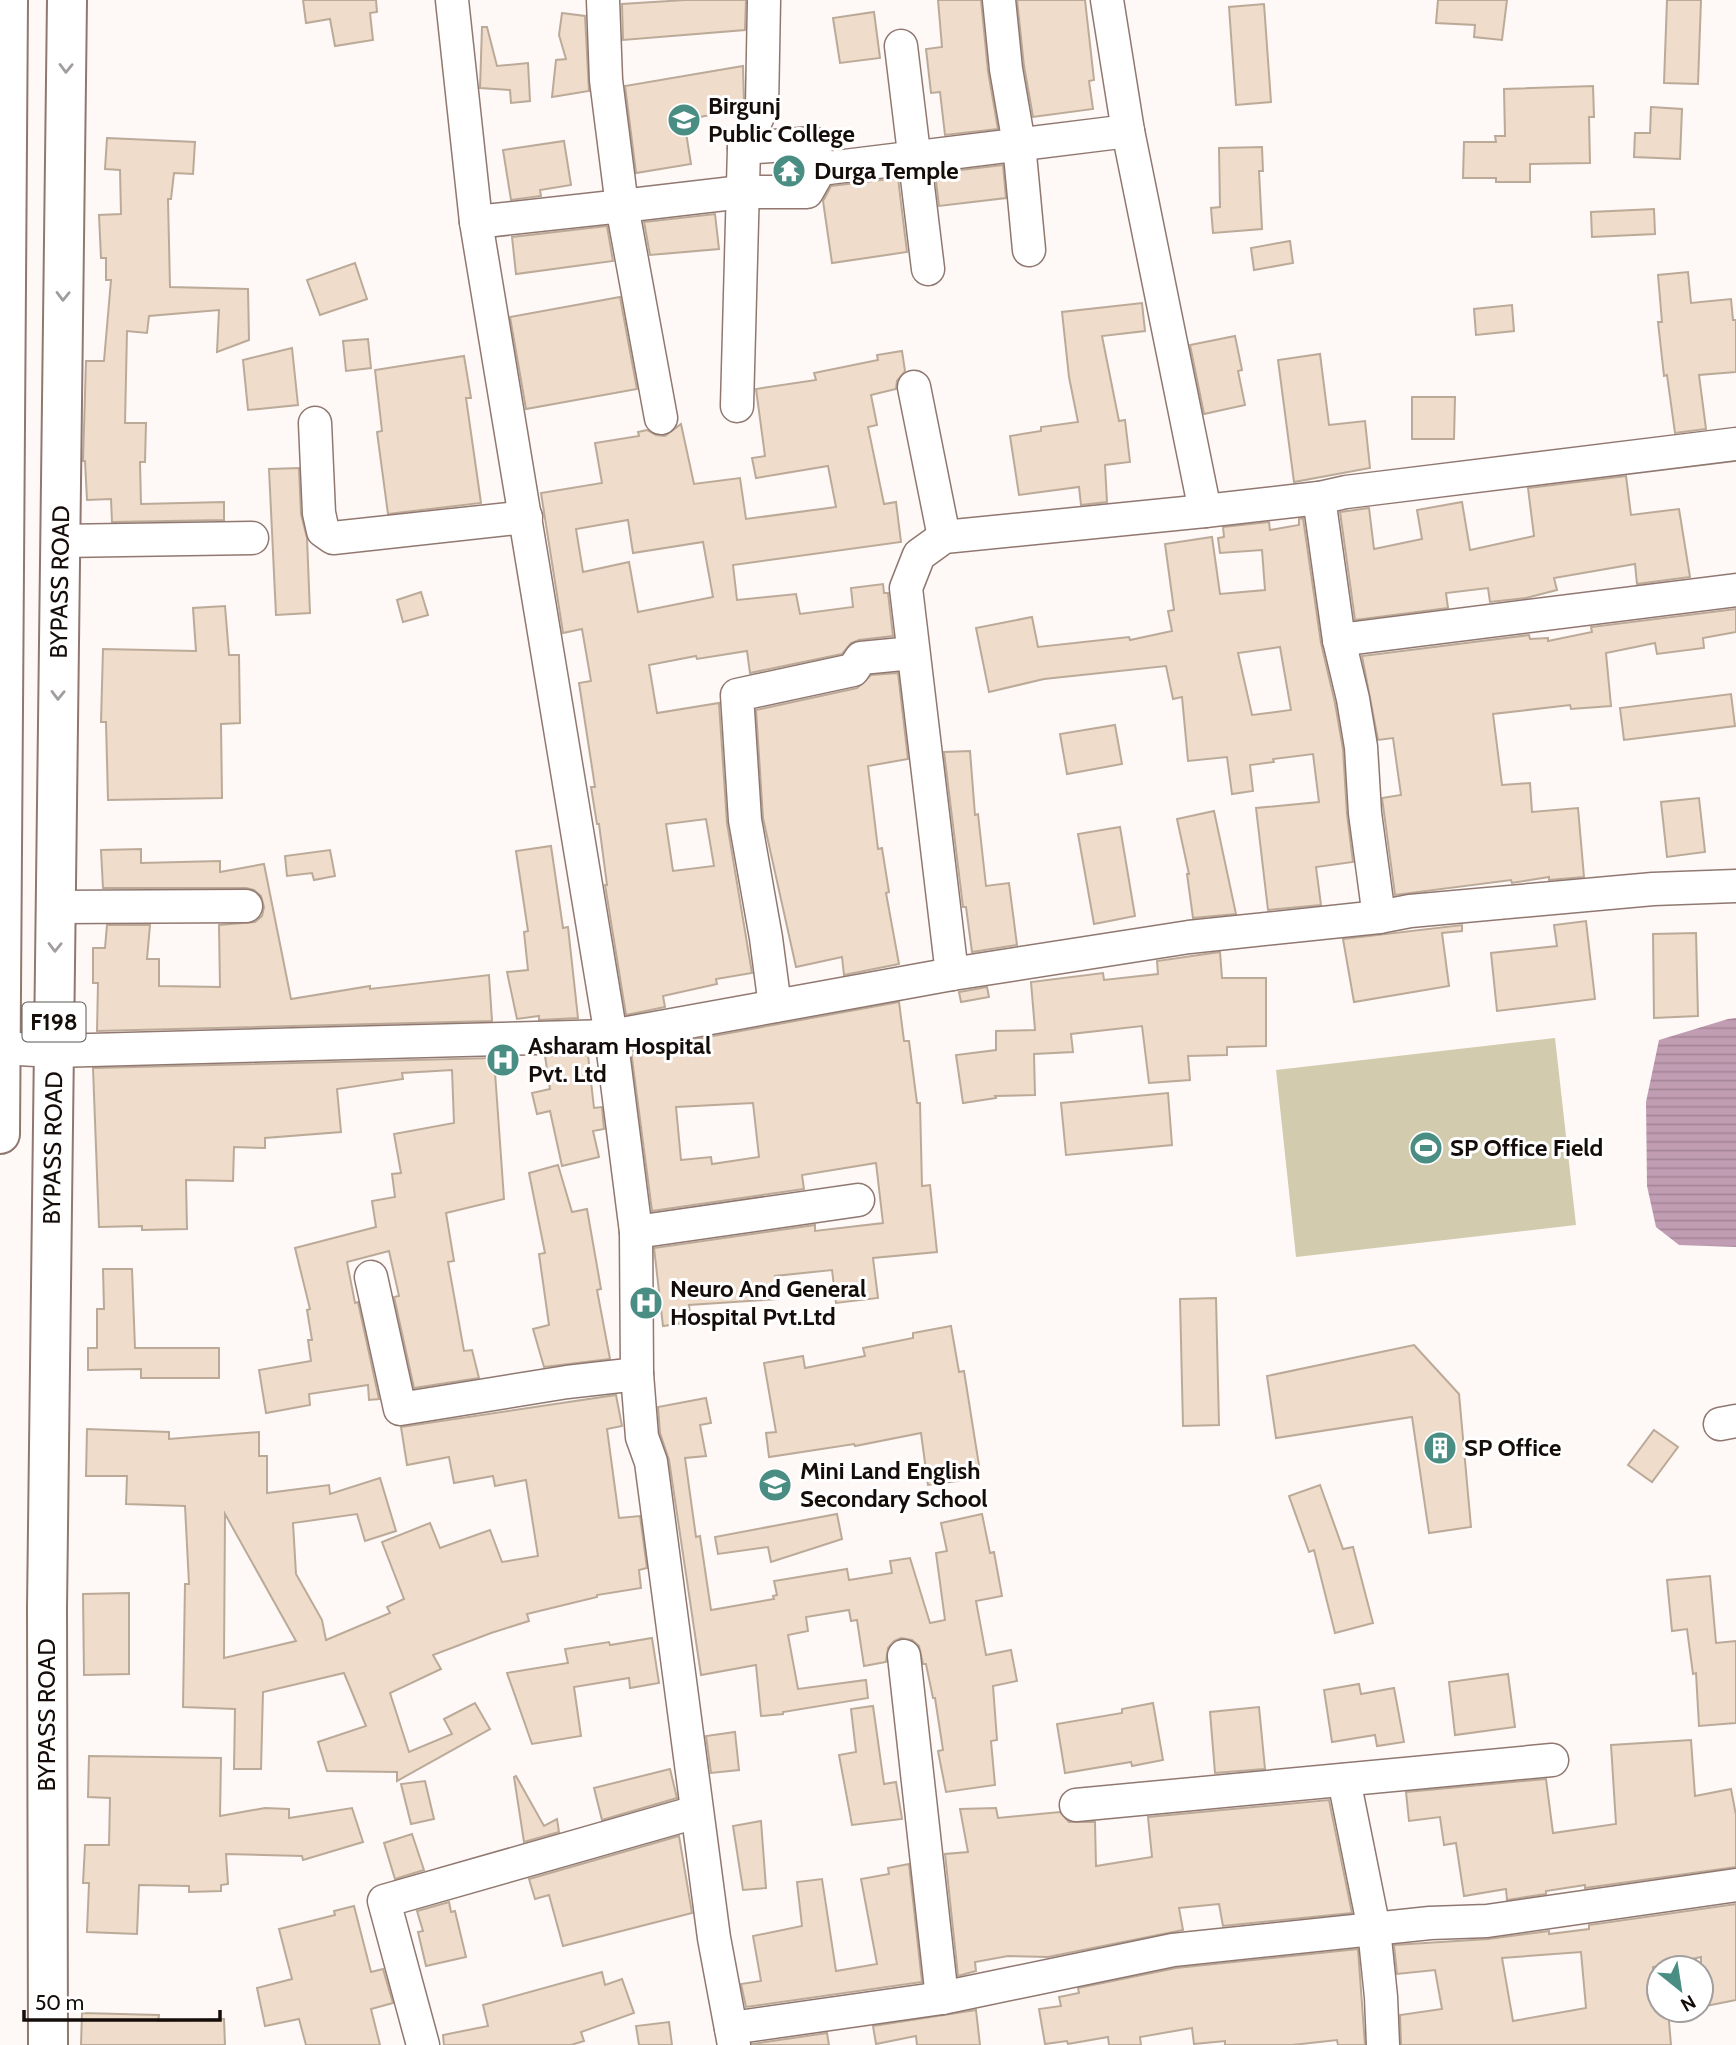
<svg xmlns="http://www.w3.org/2000/svg" width="1736" height="2045" viewBox="0 0 1736 2045" font-family="Cabin,sans-serif">
<style>
.green{fill:#d2cbae}
.water{fill:url(#water-rules)}
.building{fill:#efdcca;stroke:#bcaa99;stroke-width:2;fill-rule:evenodd}
.lines{fill:none;stroke-linecap:round;stroke-linejoin:round}
.minor-casing{stroke:#907870;stroke-width:35}
.major-casing{stroke:#907870;stroke-width:42}
.minor{stroke:#fff;stroke-width:32}
.major{stroke:#fff;stroke-width:38}
.oneway{stroke:#a19e9d}
.labels{text-anchor:middle;stroke-width:6;stroke-linejoin:round;paint-order:stroke}
.shield{fill:#fff;stroke:#5b5654;stroke-width:2}
.shield-label{font-size:23px;font-weight:bold;fill:#150d0a}
.poi-label{font-size:24px;font-weight:bold;fill:#150d0a;stroke:#fff;text-anchor:start}
.street-label{font-size:24px;fill:#150d0a;stroke:#fff}
</style>
<defs>
<pattern id="water-rules" width="6" height="5" patternUnits="userSpaceOnUse" patternTransform="scale(1.75)"><rect width="6" height="5" fill="#c19db4"/><path d="M0 2.5h6" fill="none" stroke="#a58699"/></pattern>
</defs>
<rect width="100%" height="100%" fill="#fef8f6"/>
<polygon class="green" points="1555,1038 1576,1225 1296,1257 1276,1070"/>
<polygon class="water" points="1736,1018 1736,1247 1679,1245 1656,1227 1647,1186 1646,1102 1659,1040 1728,1019"/>
<g class="building">
<polygon points="303,0 376,0 377,12 370,13 373,40 335,46 330,19 306,23"/>
<polygon points="685,0 746,0 745,30 623,40 622,4"/>
<polygon points="938,0 981,0 988,71 998,129 945,135 940,92 931,93 926,49 942,47"/>
<polygon points="1017,0 1085,0 1094,80 1089,81 1093,109 1033,117 1024,66"/>
<polygon points="1438,0 1507,0 1502,40 1474,37 1475,25 1436,23"/>
<polygon points="1667,0 1701,0 1698,84 1664,83"/>
<polygon points="1264,4 1271,102 1236,105 1229,7"/>
<polygon points="874,12 880,58 840,63 833,18"/>
<polygon points="562,13 585,16 589,91 552,97 556,60 566,59 559,35"/>
<polygon points="482,27 487,27 497,66 528,63 530,101 511,103 510,90 480,88"/>
<polygon points="743,66 744,103 741,109 684,120 691,164 636,173 625,86"/>
<polygon points="1593,86 1594,117 1589,117 1590,163 1530,164 1530,182 1496,182 1496,178 1463,178 1464,142 1496,142 1495,136 1505,136 1504,89"/>
<polygon points="1651,107 1682,109 1680,159 1634,157 1635,133 1650,133"/>
<polygon points="107,138 195,142 193,174 174,173 171,199 168,199 170,287 248,289 249,340 217,352 219,310 149,316 147,333 127,331 125,423 146,423 145,462 140,462 141,504 224,502 224,520 112,522 111,499 87,500 85,461 83,461 86,361 104,361 111,280 106,280 106,258 101,258 99,215 121,214 120,170 105,169"/>
<polygon points="564,141 571,185 540,190 541,196 511,200 503,150"/>
<polygon points="1262,147 1263,171 1259,171 1262,229 1213,233 1211,208 1220,207 1219,148"/>
<polygon points="799,162 800,167 796,174 775,174 774,164"/>
<polygon points="1003,165 1006,198 939,206 935,173"/>
<polygon points="898,178 907,252 832,263 823,201 831,186"/>
<polygon points="1654,209 1655,234 1592,237 1591,212"/>
<polygon points="715,214 719,249 650,255 644,222"/>
<polygon points="607,226 613,261 516,274 512,237"/>
<polygon points="1290,241 1293,263 1254,270 1251,248"/>
<polygon points="355,263 367,299 320,315 307,280"/>
<polygon points="1688,272 1691,303 1731,299 1733,320 1736,320 1736,372 1699,375 1706,429 1675,433 1667,375 1664,376 1658,322 1662,322 1658,275"/>
<polygon points="620,297 637,389 526,409 510,317"/>
<polygon points="1142,303 1145,331 1102,336 1119,421 1125,420 1130,462 1105,465 1107,502 1081,505 1079,487 1019,495 1010,436 1041,431 1041,427 1078,422 1069,377 1062,312"/>
<polygon points="1512,305 1514,331 1476,335 1474,309"/>
<polygon points="1235,336 1242,370 1238,371 1245,405 1204,414 1190,345"/>
<polygon points="368,339 371,368 346,371 343,341"/>
<polygon points="292,348 298,405 248,410 243,360"/>
<path d="M902,351L905,371L897,381L896,389L871,395L877,425L868,427L884,504L896,502L901,542L733,565L737,600L796,594L800,614L853,607L851,588L883,584L884,593H888L893,636L859,640L851,643L842,654L750,673L747,651L697,659L696,656L649,665L657,713L719,703L727,823L752,973L716,979L717,984L663,996L665,1007L626,1015L605,885H607L599,824H597L591,787H595L579,683L591,681L582,629L563,633L541,493L602,483L595,443L639,436L638,432L647,430L656,435L665,436L681,424L694,484L740,478L746,519L836,507L828,466L756,478L752,458L765,456L756,389L816,380L814,373L878,360L877,355ZM628,520L633,553L703,542L713,597L638,612L629,562L583,572L576,529ZM706,819L714,866L673,871L666,824Z"/>
<polygon points="1320,354 1329,425 1365,421 1370,468 1294,482 1278,360"/>
<polygon points="464,356 471,398 466,398 481,503 388,514 377,432 382,431 375,370"/>
<polygon points="1412,397 1455,397 1454,439 1412,439"/>
<polygon points="299,468 301,514 307,538 310,613 276,615 269,469"/>
<polygon points="1626,476 1631,515 1679,509 1690,577 1637,584 1635,564 1554,578 1557,590 1526,598 1490,602 1488,588 1446,593 1448,608 1355,620 1340,512 1369,508 1374,549 1422,539 1417,510 1462,502 1470,550 1534,536 1528,488"/>
<path d="M1303,518L1321,643L1335,703L1343,749L1347,814L1353,862L1316,867L1321,905L1268,910L1256,808L1319,802L1313,754L1273,759L1274,762L1250,765L1253,791L1232,794L1227,757L1188,761L1182,697L1173,699L1166,666L1044,679L989,692L976,628L1032,617L1038,647L1129,637L1130,640L1172,631L1168,611L1174,610L1165,544L1212,537L1220,594L1265,590L1262,550L1220,553L1218,538L1224,537L1223,527L1269,522L1270,530L1299,525V519ZM1280,647L1291,710L1252,715L1238,653Z"/>
<polygon points="421,592 428,615 403,622 397,600"/>
<polygon points="225,606 229,655 239,655 240,723 221,724 222,798 108,800 106,722 101,722 103,649 196,651 193,608"/>
<polygon points="1736,609 1736,632 1703,638 1704,648 1657,654 1655,643 1606,653 1611,706 1571,709 1570,705 1493,714 1502,785 1530,783 1532,812 1578,808 1584,877 1549,880 1549,877 1512,883 1511,880 1395,895 1382,798 1401,795 1393,738 1378,740 1362,656 1529,635 1530,639 1548,638 1548,641 1592,632 1591,627"/>
<polygon points="898,673 908,759 868,766 878,849 882,848 889,892 886,893 899,964 844,975 842,957 796,967 763,818 756,710 857,688 871,675"/>
<polygon points="1731,694 1735,726 1624,740 1620,708"/>
<polygon points="1115,725 1122,764 1067,774 1060,734"/>
<polygon points="970,751 975,815 978,814 986,886 1009,883 1017,945 972,952 966,907 963,907 944,752"/>
<polygon points="1699,798 1705,852 1667,857 1661,802"/>
<polygon points="1214,811 1236,914 1193,918 1187,874 1189,874 1177,819"/>
<polygon points="1120,827 1135,916 1094,924 1078,834"/>
<polygon points="551,846 563,928 568,927 578,1018 539,1020 539,1016 517,1019 507,972 528,970 524,932 528,931 516,851"/>
<polygon points="141,849 141,863 220,861 220,872 264,864 291,999 370,986 370,989 489,975 492,1021 97,1031 98,983 93,983 93,948 105,948 107,925 150,925 147,959 159,959 159,986 220,987 219,925 255,922 262,916 264,907 261,896 254,890 246,888 103,888 101,850"/>
<polygon points="330,850 335,876 314,880 312,873 287,876 285,856"/>
<polygon points="1586,921 1595,999 1497,1011 1491,953 1557,946 1554,925"/>
<polygon points="1462,925 1462,931 1442,933 1449,986 1354,1002 1343,939"/>
<polygon points="1696,933 1698,1016 1654,1018 1653,934"/>
<polygon points="1220,952 1222,978 1266,978 1266,1046 1227,1047 1227,1055 1188,1056 1190,1080 1149,1083 1142,1026 1071,1034 1073,1052 1034,1054 1035,1095 995,1096 996,1098 963,1103 956,1055 996,1050 996,1031 1035,1030 1031,982 1103,973 1104,980 1158,974 1157,961"/>
<polygon points="987,987 989,997 961,1002 959,992"/>
<path d="M899,1002L904,1041H909L917,1103H920L922,1186L930,1185L937,1252L873,1258L878,1298L836,1303L832,1270L775,1276L777,1299L689,1305L691,1322L663,1326L654,1248L815,1225V1231L883,1223L876,1163L802,1175L804,1189L652,1211L631,1051ZM753,1103L759,1157L712,1164L711,1157L681,1160L676,1107Z"/>
<polygon points="588,1055 594,1108 602,1107 604,1129 593,1131 599,1157 562,1166 550,1111 537,1114 532,1093 550,1089 545,1056"/>
<polygon points="494,1058 504,1199 446,1213 454,1261 448,1262 464,1351 472,1350 479,1378 414,1388 394,1297 399,1296 389,1251 347,1262 355,1303 358,1302 379,1399 369,1400 368,1385 309,1394 310,1405 266,1413 259,1370 311,1361 308,1340 312,1340 307,1310 310,1309 295,1248 376,1227 372,1201 395,1197 392,1174 401,1173 394,1134 454,1123 452,1070 402,1073 403,1079 337,1089 341,1132 265,1138 265,1148 234,1147 233,1181 186,1180 187,1229 142,1230 142,1226 99,1227 93,1068"/>
<polygon points="1168,1093 1172,1145 1066,1155 1061,1103"/>
<polygon points="558,1165 572,1212 587,1209 601,1289 597,1290 610,1359 544,1367 533,1329 549,1325 539,1254 545,1253 529,1173"/>
<polygon points="103,1269 132,1269 135,1348 219,1348 219,1378 141,1378 141,1369 88,1370 88,1348 97,1348 97,1309 104,1309"/>
<polygon points="1216,1298 1219,1425 1183,1426 1180,1299"/>
<polygon points="951,1326 959,1372 964,1371 981,1478 928,1485 921,1433 855,1446 854,1444 769,1457 766,1433 776,1432 764,1363 803,1356 805,1368 865,1356 863,1348 913,1338 913,1333"/>
<polygon points="1414,1345 1459,1394 1471,1527 1429,1533 1412,1417 1276,1438 1267,1376"/>
<path d="M616,1395L622,1426L607,1429L619,1518L640,1516L647,1568L639,1570L641,1588L597,1595V1597L527,1614L529,1621L491,1633L433,1655L441,1669L390,1693L409,1752L452,1734L444,1719L475,1703L490,1729L397,1781V1772L327,1771L318,1742L366,1726L344,1673L263,1692L261,1769H234L235,1709L183,1707L185,1584H189L185,1506L126,1504L127,1476H86L87,1429L169,1432V1439L259,1432V1456H267V1493L329,1485L330,1494L380,1478L396,1531L365,1541L357,1514L293,1523L296,1574L322,1620L326,1640L390,1613L387,1607L404,1599L382,1542L430,1523L440,1548L490,1530L502,1562L538,1556L526,1480L495,1486L493,1476L454,1483L449,1457L407,1465L401,1427ZM225,1514L296,1641L224,1658Z"/>
<polygon points="706,1398 711,1423 700,1425 706,1456 685,1458 696,1537 700,1536 711,1610 774,1599 773,1596 777,1595 774,1581 847,1569 849,1580 892,1573 890,1561 910,1558 930,1623 945,1620 936,1553 947,1551 941,1523 982,1514 990,1553 994,1552 1002,1596 976,1601 986,1655 1011,1650 1017,1681 993,1686 997,1740 991,1741 995,1785 946,1792 938,1751 943,1750 935,1698 933,1698 926,1664 923,1664 919,1646 912,1640 901,1638 894,1641 888,1648 886,1662 864,1666 857,1620 851,1621 849,1610 806,1617 808,1631 788,1635 798,1689 866,1680 868,1698 783,1712 783,1714 761,1716 756,1665 701,1675 669,1460 660,1433 658,1407"/>
<polygon points="1654,1430 1678,1447 1652,1482 1628,1465"/>
<polygon points="1320,1485 1343,1549 1353,1547 1373,1623 1335,1633 1314,1550 1309,1552 1289,1496"/>
<polygon points="837,1514 842,1539 771,1562 768,1547 718,1554 715,1537"/>
<polygon points="1710,1576 1716,1643 1736,1641 1736,1723 1699,1726 1696,1673 1693,1674 1687,1629 1672,1631 1667,1580"/>
<polygon points="129,1593 129,1674 84,1675 83,1594"/>
<polygon points="652,1638 659,1683 630,1688 629,1678 574,1687 581,1736 532,1744 507,1673 568,1663 565,1649 609,1642 610,1645"/>
<polygon points="1508,1674 1515,1727 1455,1735 1449,1682"/>
<polygon points="1359,1684 1361,1694 1394,1688 1404,1742 1377,1746 1375,1735 1332,1742 1324,1690"/>
<polygon points="1153,1703 1163,1760 1132,1766 1131,1762 1065,1773 1057,1724 1122,1713 1122,1709"/>
<polygon points="873,1706 884,1784 896,1782 902,1819 852,1825 839,1755 856,1752 851,1709"/>
<polygon points="1259,1707 1265,1769 1215,1773 1210,1712"/>
<polygon points="735,1732 739,1770 711,1773 706,1736"/>
<polygon points="1691,1740 1695,1796 1731,1789 1736,1815 1736,1867 1585,1888 1585,1885 1546,1891 1546,1894 1507,1900 1506,1889 1464,1896 1456,1843 1444,1845 1440,1817 1409,1821 1406,1792 1546,1779 1553,1833 1616,1824 1611,1745"/>
<polygon points="89,1756 221,1758 220,1816 265,1808 289,1809 289,1818 352,1808 363,1842 303,1860 302,1856 226,1854 228,1884 221,1885 221,1891 189,1892 189,1886 139,1885 137,1934 87,1932 89,1883 83,1883 85,1845 109,1845 110,1798 88,1797"/>
<polygon points="670,1769 677,1798 602,1820 594,1788"/>
<polygon points="516,1776 544,1826 557,1819 559,1832 524,1842 514,1777"/>
<polygon points="425,1781 434,1819 411,1824 401,1784"/>
<polygon points="1329,1800 1352,1913 1223,1926 1219,1904 1179,1908 1183,1930 1048,1957 1008,1956 975,1962 976,1971 958,1976 945,1854 968,1852 960,1809 996,1808 998,1818 1060,1812 1069,1822 1095,1822 1096,1866 1152,1857 1148,1817"/>
<polygon points="761,1821 766,1888 743,1890 733,1826"/>
<polygon points="412,1834 424,1870 395,1879 384,1843"/>
<polygon points="679,1836 692,1913 563,1946 549,1895 535,1899 529,1879"/>
<polygon points="909,1864 922,1982 746,2007 741,1984 761,1981 753,1936 802,1926 797,1882 822,1879 836,1971 877,1964 861,1879 889,1874 888,1868"/>
<polygon points="449,1902 451,1912 455,1911 466,1957 426,1966 418,1932 423,1931 417,1911"/>
<path d="M1736,1904V2000L1701,2007V1957L1653,1967L1657,2010H1668L1671,2045H1401L1400,2015L1442,2009L1435,1970L1397,1974L1394,1945L1488,1939L1549,1931V1934L1589,1929V1925ZM1581,1952L1586,2008L1513,2021L1502,1958Z"/>
<polygon points="354,1906 371,1972 383,1969 393,2003 371,2009 380,2045 306,2045 299,2019 265,2026 257,1988 292,1979 279,1929 335,1915 334,1911"/>
<polygon points="1358,1949 1365,2045 1338,2045 1337,2040 1292,2045 1225,2045 1225,2041 1194,2044 1192,2028 1140,2037 1141,2045 1109,2045 1108,2037 1068,2044 1067,2041 1045,2044 1039,2009 1061,2006 1059,1997 1079,1993 1078,1988 1176,1968"/>
<polygon points="602,1972 605,1985 622,1979 634,2013 581,2032 584,2041 571,2045 444,2045 443,2035 488,2026 483,2005"/>
<polygon points="976,2010 980,2045 917,2045 916,2036 876,2044 873,2026"/>
<polygon points="82,2013 159,2015 158,2021 224,2019 225,2045 81,2045"/>
<polygon points="669,2022 672,2045 639,2045 636,2026"/>
<polygon points="827,2033 829,2045 752,2045 752,2044"/>
</g>
<g class="lines">
<defs>
<g id="minor">
<polyline points="452,0 476,222 611,1036 636,1232 637,1374 642,1437 651,1462 714,1938 734,2045"/>
<polyline points="603,0 606,80 622,206 742,192 807,192 820,169 813,143 744,148"/>
<polyline points="999,0 1006,69 1019,144 1029,250"/>
<polyline points="1107,0 1128,131 1205,511"/>
<polyline points="901,46 928,269"/>
<polyline points="820,169 1128,131"/>
<polyline points="476,222 622,206 661,418"/>
<polyline points="914,387 944,537"/>
<polyline points="737,406 744,148 762,107 764,0"/>
<polyline points="315,423 319,513 323,531 333,538 526,517"/>
<polyline points="1319,498 1339,640 1353,699 1361,747 1365,813 1379,917"/>
<polyline points="60,541 252,538"/>
<polyline points="1339,640 1736,590"/>
<polyline points="56,907 246,906"/>
<polyline points="952,974 906,588 919,555 944,537 1205,511 1319,498 1346,492 1736,444"/>
<polyline points="775,1006 766,938 745,820 737,695 853,670 861,658 913,653"/>
<polyline points="0,1048 54,1051 611,1036 952,974 1189,937 1379,917 1410,911 1653,889 1736,886"/>
<polyline points="636,1232 858,1200"/>
<polyline points="371,1277 400,1409 567,1382 637,1374"/>
<polyline points="1720,1424 1736,1421"/>
<polyline points="904,1656 942,1998"/>
<polyline points="1344,1780 1374,1929 1381,1997 1383,2045"/>
<polyline points="1076,1805 1552,1760"/>
<polyline points="731,2028 942,1998 1173,1950 1430,1923 1487,1921 1736,1885"/>
<polyline points="423,2045 384,1901 696,1812"/>
</g>
<g id="major">
<polyline points="0,1134 8,0"/>
<polyline points="48,2045 47,1608 67,0"/>
</g>
</defs>
<use href="#minor" class="minor-casing"/>
<use href="#major" class="major-casing"/>
<use href="#minor" class="minor"/>
<use href="#major" class="major"/>
</g>
<defs><path id="oneway-chevron" d="M-2-3.5L2.5 0L-2 3.5" fill="none" stroke-width="1.6" stroke-linecap="round" stroke-linejoin="round" transform="scale(1.75)"/></defs>
<g class="oneway">
<use href="#oneway-chevron" transform="translate(66 68) rotate(91)"/>
<use href="#oneway-chevron" transform="translate(63 296) rotate(91)"/>
<use href="#oneway-chevron" transform="translate(58 695) rotate(91)"/>
<use href="#oneway-chevron" transform="translate(55 947) rotate(91)"/>
</g>
<defs>
<symbol id="university-disc" viewBox="-11 -11 22 22"><circle r="9.5" fill="#4a8e83" stroke="#fff"/><path d="M0-5L7-2L0 1L-7-2ZM-4 1L0 2.5L4 1V4Q0 6-4 4Z" fill="#fff"/></symbol>
<symbol id="temple-disc" viewBox="-11 -11 22 22"><circle r="9.5" fill="#4a8e83" stroke="#fff"/><path d="M0-6L5-2H3V0L6.5 2.5H4V6H1.5V3h-3V6H-4V2.5H-6.5L-3 0V-2H-5Z" fill="#fff"/></symbol>
<symbol id="hospital-disc" viewBox="-11 -11 22 22"><circle r="9.5" fill="#4a8e83" stroke="#fff"/><path d="M-5-5h3v3.5h4V-5h3V5h-3V1.5h-4V5h-3Z" fill="#fff"/></symbol>
<symbol id="stadium-disc" viewBox="-11 -11 22 22"><circle r="9.5" fill="#4a8e83" stroke="#fff"/><path d="M0-5a6.5 5 0 1 0 0 10a6.5 5 0 1 0 0-10ZM-3.5-1.8h7v3.6h-7Z" fill="#fff"/></symbol>
<symbol id="building-disc" viewBox="-11 -11 22 22"><circle r="9.5" fill="#4a8e83" stroke="#fff"/><path d="M-4-6H4V6H1V3H-1V6H-4ZM-2.5-4.3h1.7v1.8h-1.7ZM.8-4.3h1.7v1.8H.8ZM-2.5-1h1.7V.8h-1.7ZM.8-1h1.7V.8H.8Z" fill="#fff"/></symbol>
<symbol id="school-disc" viewBox="-11 -11 22 22"><circle r="9.5" fill="#4a8e83" stroke="#fff"/><path d="M0-5L7-2L0 1L-7-2ZM-4 1L0 2.5L4 1V4Q0 6-4 4Z" fill="#fff"/></symbol>
</defs>
<g fill-rule="evenodd">
<use href="#university-disc" x="665" y="101" width="38" height="38"/>
<use href="#temple-disc" x="770" y="152" width="38" height="38"/>
<use href="#hospital-disc" x="484" y="1041" width="38" height="38"/>
<use href="#stadium-disc" x="1407" y="1129" width="38" height="38"/>
<use href="#hospital-disc" x="627" y="1284" width="38" height="38"/>
<use href="#building-disc" x="1421" y="1429" width="38" height="38"/>
<use href="#school-disc" x="756" y="1466" width="38" height="38"/>
</g>
<g class="labels">
<rect class="shield" x="22.5" y="1002.5" width="63" height="39" rx="5"/>
<g class="shield-label">
<text x="54" y="1030">F198</text>
</g>
<g class="poi-label">
<text x="708" y="114">Birgunj<tspan x="708" dy="28">Public College</tspan></text>
<text x="814" y="179">Durga Temple</text>
<text x="528" y="1054">Asharam Hospital<tspan x="528" dy="28">Pvt. Ltd</tspan></text>
<text x="1450" y="1156">SP Office Field</text>
<text x="670" y="1297">Neuro And General<tspan x="670" dy="28">Hospital Pvt.Ltd</tspan></text>
<text x="1464" y="1456">SP Office</text>
<text x="800" y="1479">Mini Land English<tspan x="800" dy="28">Secondary School</tspan></text>
</g>
<g class="street-label">
<text transform="translate(60 582) rotate(-89)" y="8">BYPASS ROAD</text>
<text transform="translate(53 1148) rotate(-89)" y="8">BYPASS ROAD</text>
<text transform="translate(47 1715) rotate(-90)" y="8">BYPASS ROAD</text>
</g>
</g>
<g transform="translate(1680 1989) rotate(150)"><circle r="33" fill="#ffffff" stroke="#a19e9d" stroke-width="2"/>
<path d="M0-5L12 26L0 18L-12 26Z" fill="#4a8e83"/>
<text y="-10" font-size="19" font-weight="bold" text-anchor="middle" fill="#150d0a">N</text>
</g>
<path d="M24 2010v10h196v-10" fill="none" stroke="#150d0a" stroke-width="3.5"/>
<text x="35" y="2010" font-size="21" fill="#150d0a" stroke="#ffffff" stroke-width="5" paint-order="stroke">50 m</text>
</svg>
